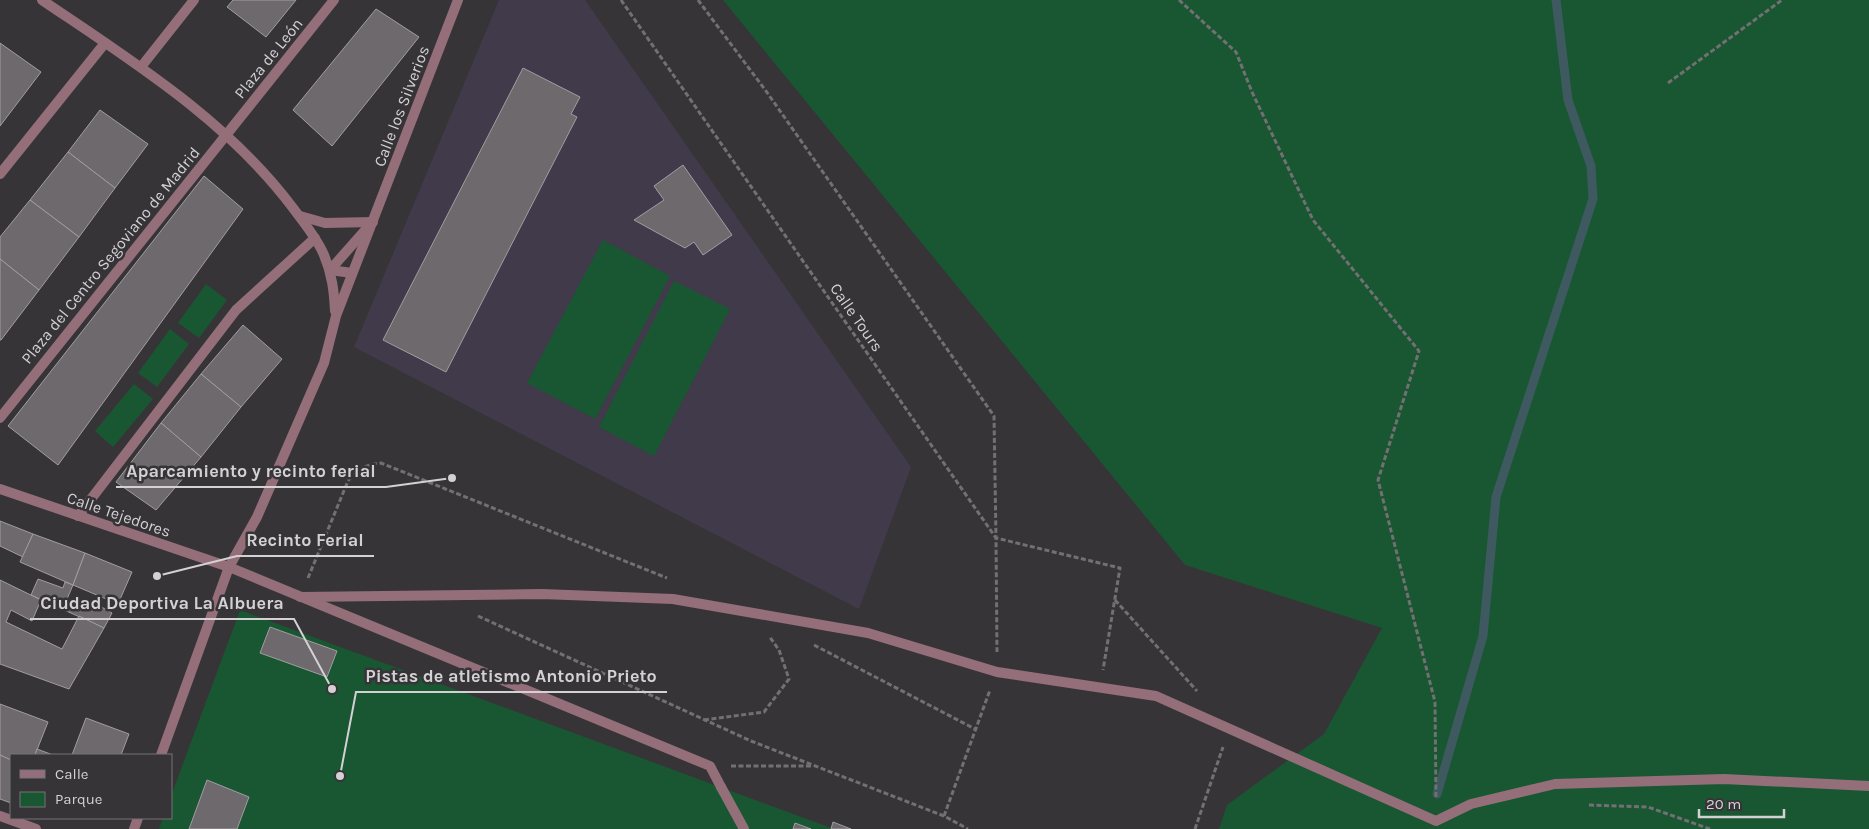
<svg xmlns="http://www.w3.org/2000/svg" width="1869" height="829" viewBox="0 0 1869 829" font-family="Karla,sans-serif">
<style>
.education{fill:#403a4b}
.green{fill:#195632}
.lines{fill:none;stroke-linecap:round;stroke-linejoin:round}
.stream{stroke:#3f5960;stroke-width:9}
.building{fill:#6d696d;stroke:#a19da1}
.path{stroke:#727073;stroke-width:3;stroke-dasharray:5 2.5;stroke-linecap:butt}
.lane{stroke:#946f79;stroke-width:10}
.street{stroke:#946f79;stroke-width:10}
.labels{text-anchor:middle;stroke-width:5;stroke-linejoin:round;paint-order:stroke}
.street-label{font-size:16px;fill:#d3d1d3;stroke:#373438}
.leader{fill:none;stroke:#d3d1d3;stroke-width:2}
.callout-dot{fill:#d3d1d3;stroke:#373438;stroke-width:2}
.callout-label{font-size:18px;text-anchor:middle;font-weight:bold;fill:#d3d1d3;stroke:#373438;stroke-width:5;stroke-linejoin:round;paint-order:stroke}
</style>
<rect width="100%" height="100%" fill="#373438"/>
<polygon class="education" points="499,0 585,0 911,467 859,609 354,347"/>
<g class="green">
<polygon points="723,0 1869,0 1869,829 1219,829 1227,805 1324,734 1382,628 1185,565"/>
<polygon points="603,240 670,276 595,419 527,383"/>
<polygon points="674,281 730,309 654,456 599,427"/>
<polygon points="206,284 227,300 199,338 178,323"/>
<polygon points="170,329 189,344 157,387 138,373"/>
<polygon points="134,384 153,399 113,447 95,431"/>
<polygon points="240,610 834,829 159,829 163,818 171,818 171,796"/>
</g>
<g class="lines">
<polyline class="stream" points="1437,794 1483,636 1496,497 1593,199 1591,166 1568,100 1556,0"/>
</g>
<g class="building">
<polygon points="233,0 296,0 266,37 227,7"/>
<polygon points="376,9 419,37 332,146 293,110"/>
<polygon points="0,43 41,72 0,126"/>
<polygon points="523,68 580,97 571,114 577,117 446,372 383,340"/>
<polygon points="100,110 148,144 115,188 68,152"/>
<polygon points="68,152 115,188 79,237 30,200"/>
<polygon points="683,165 732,235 703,255 694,242 685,248 634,220 664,200 654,186"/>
<polygon points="204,176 243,209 58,465 8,426"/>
<polygon points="30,200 79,237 39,290 0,259 0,237"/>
<polygon points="0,259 39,290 1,340 0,340"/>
<polygon points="243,325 282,359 241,407 201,374"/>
<polygon points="201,374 241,407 201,457 161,423"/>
<polygon points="161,423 201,457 156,510 116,482"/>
<polygon points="0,521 33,534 23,557 0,546"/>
<polygon points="33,534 85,553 73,585 20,562"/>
<polygon points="85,553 132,572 118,604 73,585"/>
<polygon points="38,579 63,588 65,582 73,585 67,599 86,608 91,601 112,613 104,628 31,595"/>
<polygon points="0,580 41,600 32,621 11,610 6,622 62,649 79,616 104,628 69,689 0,664"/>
<polygon points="270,627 337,651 327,677 260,653"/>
<polygon points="0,704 48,722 35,755 11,755 11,760 0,755"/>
<polygon points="86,718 129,734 121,755 72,755"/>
<polygon points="37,749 53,755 35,755"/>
<polygon points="0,755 11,760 11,803 0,799"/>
<polygon points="207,780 249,797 237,829 189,829"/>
<polygon points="833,822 851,829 831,829"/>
<polygon points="795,823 811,829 793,829"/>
</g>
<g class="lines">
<g class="path">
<polyline points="621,0 996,538 997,652"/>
<polyline points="698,0 766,91 994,416 996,538 1120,568 1103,670"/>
<polyline points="1179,0 1236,52 1252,92 1313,220 1419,351 1378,480 1435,702 1436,798"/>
<polyline points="1668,83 1782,0"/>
<path d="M308,578L348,481C357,468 366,465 381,463L667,578"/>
<polyline points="1115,600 1197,691"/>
<polyline points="478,616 751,741 944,816 968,829"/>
<polyline points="814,645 975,729"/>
<polyline points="704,720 764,712 789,679 779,650 769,636"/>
<polyline points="731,766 812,766"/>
<polyline points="1589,805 1648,807 1710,829"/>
<polyline points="944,816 990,690"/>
<polyline points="1195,829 1223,747"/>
</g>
<polyline class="lane" points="721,787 744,829"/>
<g class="street">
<path d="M42,0C132,61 227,120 293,208C304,223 317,238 324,255C332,274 334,291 335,311"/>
<polyline points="141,67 194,0"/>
<polyline points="0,174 105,43"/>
<polyline points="300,216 325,223 373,222"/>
<polyline points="330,270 368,227"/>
<polyline points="330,270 352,273"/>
<polyline points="0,418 334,0"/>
<polyline points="0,489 229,567 710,766 721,787"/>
<polyline points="78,516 236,310 315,238"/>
<polyline points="300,597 542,594 673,599 868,633 997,672 1156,696 1436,821 1471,804 1555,784 1724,779 1869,786"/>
<polyline points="161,755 229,567 257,517 324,363 336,316 458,0"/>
<polyline points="0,816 36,829"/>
<polyline points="134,829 138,818"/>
</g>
</g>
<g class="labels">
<g class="street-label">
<text transform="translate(268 58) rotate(-51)" y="6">Plaza de León</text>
<text transform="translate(401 106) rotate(-69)" y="6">Calle los Silverios</text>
<text transform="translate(110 255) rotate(-51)" y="6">Plaza del Centro Segoviano de Madrid</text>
<text transform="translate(857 317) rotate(55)" y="6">Calle Tours</text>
<text transform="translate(119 514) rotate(19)" y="6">Calle Tejedores</text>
</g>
</g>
<path class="leader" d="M452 478L386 487H116M157 576L237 556H374M332 689L294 619H30M340 776L356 692H667"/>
<g class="callout-dot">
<circle cx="452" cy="478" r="5"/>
<circle cx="157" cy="576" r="5"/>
<circle cx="332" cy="689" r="5"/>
<circle cx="340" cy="776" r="5"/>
</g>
<g class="callout-label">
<text x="251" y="477">Aparcamiento y recinto ferial</text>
<text x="305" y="546">Recinto Ferial</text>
<text x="162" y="609">Ciudad Deportiva La Albuera</text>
<text x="511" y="682">Pistas de atletismo Antonio Prieto</text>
</g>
<rect x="10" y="754" width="162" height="65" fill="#373438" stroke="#757376"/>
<rect x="20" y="770" width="25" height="8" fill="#946f79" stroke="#757376"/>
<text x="55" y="779" font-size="15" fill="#d3d1d3">Calle</text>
<rect x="20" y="792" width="25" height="15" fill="#195632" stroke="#757376"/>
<text x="55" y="804" font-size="15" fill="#d3d1d3">Parque</text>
<path d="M1699 809v8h85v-8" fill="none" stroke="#d3d1d3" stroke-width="2.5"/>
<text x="1706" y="809" font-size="15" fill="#d3d1d3" stroke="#373438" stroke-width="4" paint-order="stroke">20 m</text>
</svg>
